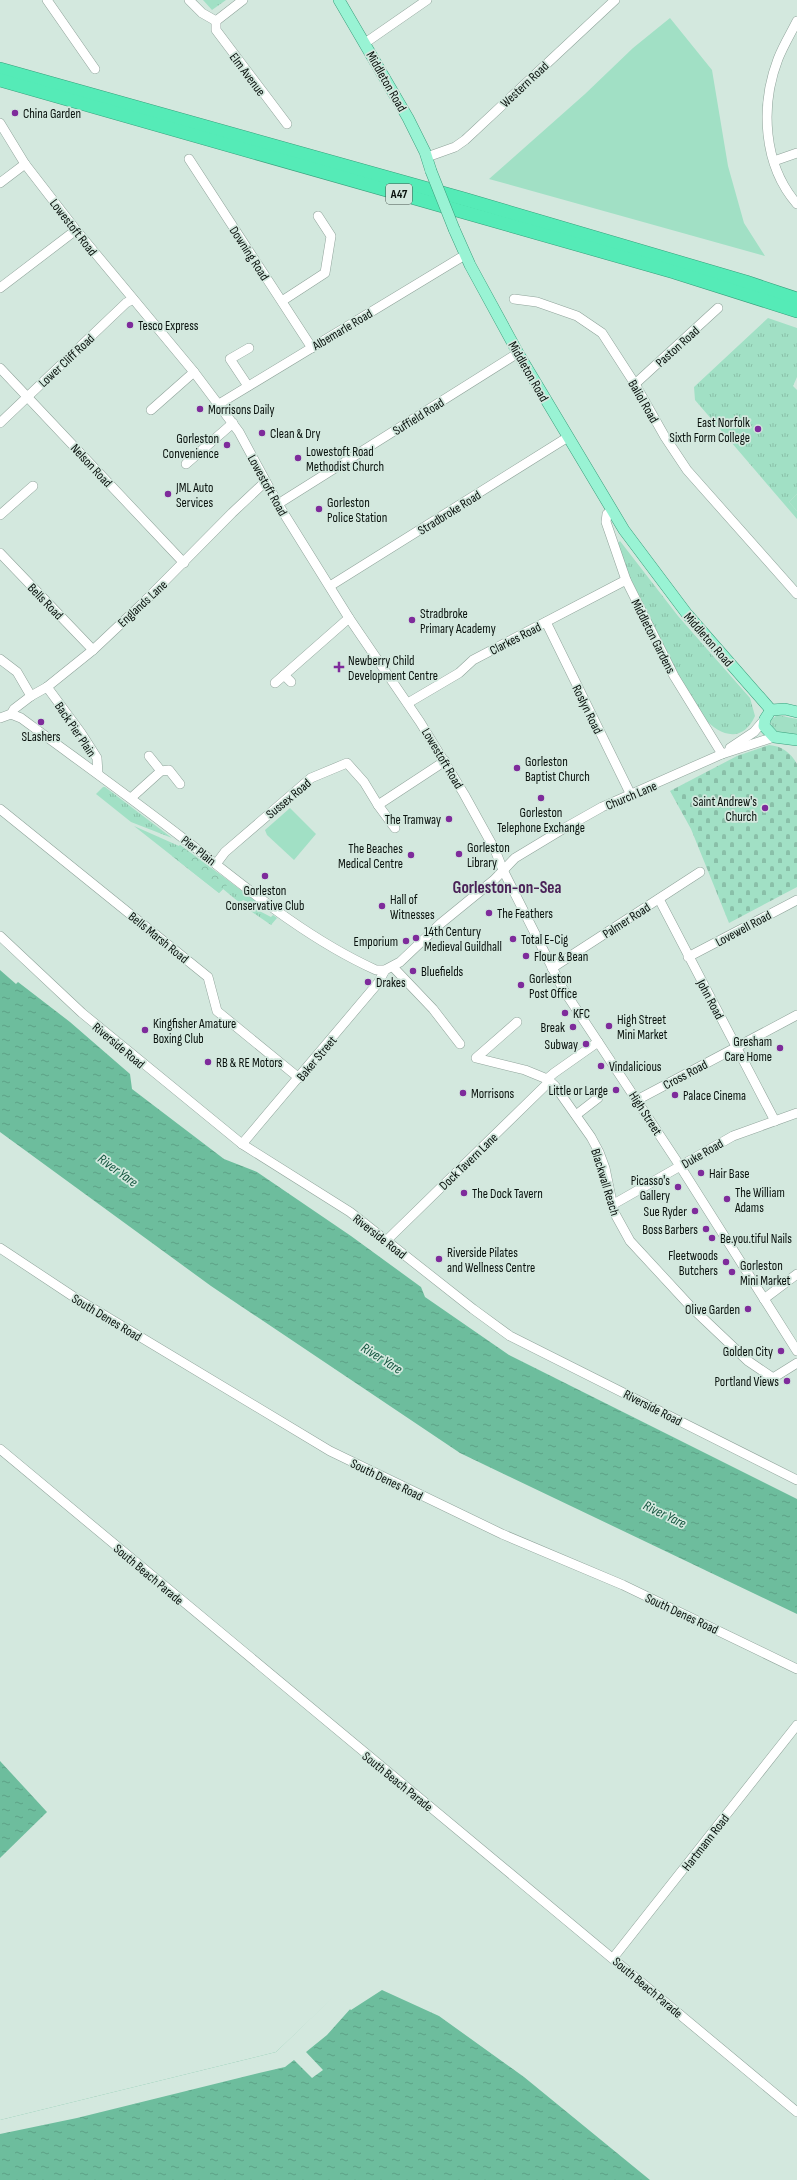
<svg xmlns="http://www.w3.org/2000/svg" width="797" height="2180" viewBox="0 0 797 2180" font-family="'Sofia Sans Condensed',sans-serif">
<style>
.grass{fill:url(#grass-tufts)}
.cemetery{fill:url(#cemetery-stones)}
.park{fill:url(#park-crowns)}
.garden{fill:#a1e0c5}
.water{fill:url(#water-ripples)}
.pier{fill:#d3e8de}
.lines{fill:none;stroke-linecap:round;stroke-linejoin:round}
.minor-casing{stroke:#8fa39a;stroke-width:10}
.major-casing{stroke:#3a9f7c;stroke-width:12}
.highway-casing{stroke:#3a9f7c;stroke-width:14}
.minor{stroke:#fff;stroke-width:9}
.major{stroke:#99f3d4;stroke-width:11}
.highway{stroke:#55ebb7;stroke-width:13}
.major-bridge-casing{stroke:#3a9f7c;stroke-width:12;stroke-linecap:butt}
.major-bridge{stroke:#99f3d4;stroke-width:11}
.poi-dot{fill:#7e2b9b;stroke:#d3e8de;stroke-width:1.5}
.labels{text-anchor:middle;stroke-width:3.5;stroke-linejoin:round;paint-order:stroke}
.shield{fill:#d3e8de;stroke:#46524c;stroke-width:1}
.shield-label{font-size:12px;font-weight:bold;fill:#09110d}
.street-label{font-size:13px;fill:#09110d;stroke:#d3e8de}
.poi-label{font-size:13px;fill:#09110d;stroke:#d3e8de;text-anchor:start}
.water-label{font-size:14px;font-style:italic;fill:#14553f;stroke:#d3e8de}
.district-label{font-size:17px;font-weight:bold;fill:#492157;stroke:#d3e8de}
</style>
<defs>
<pattern id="grass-tufts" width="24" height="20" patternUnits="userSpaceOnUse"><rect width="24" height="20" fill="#a1e0c5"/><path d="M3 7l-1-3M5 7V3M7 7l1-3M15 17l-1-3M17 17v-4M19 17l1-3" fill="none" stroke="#89bfa8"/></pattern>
<pattern id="cemetery-stones" width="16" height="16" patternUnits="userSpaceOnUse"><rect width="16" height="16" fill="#a1e0c5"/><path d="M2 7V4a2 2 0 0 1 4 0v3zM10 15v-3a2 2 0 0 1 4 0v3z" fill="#89bfa8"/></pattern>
<pattern id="park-crowns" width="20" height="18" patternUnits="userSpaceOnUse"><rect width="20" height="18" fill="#a1e0c5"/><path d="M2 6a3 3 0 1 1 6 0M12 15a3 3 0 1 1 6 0" fill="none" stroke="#89bfa8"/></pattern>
<pattern id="water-ripples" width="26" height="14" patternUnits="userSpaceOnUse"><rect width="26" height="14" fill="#6dbd9d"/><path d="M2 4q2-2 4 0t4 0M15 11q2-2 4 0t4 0" fill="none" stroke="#5da186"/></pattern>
</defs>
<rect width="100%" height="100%" fill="#d3e8de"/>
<g class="grass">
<polygon points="203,0 226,0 212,10"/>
<polygon points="768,318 797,328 797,377 793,386 797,390 797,494 789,502 797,511 797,519 695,400 694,387"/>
<path d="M620,541L678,616L750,698L755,716C743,743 720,737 703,717C695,707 689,694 683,683C657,639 635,592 616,545Z"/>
<path d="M777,715L797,719V734C788,738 769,732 771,720Z"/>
<polygon points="103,787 105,787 172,838 131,822 96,794"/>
<polygon points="134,826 179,846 180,845 268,910 243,900 240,903 223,889 219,893"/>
<polygon points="244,903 271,917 273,915 277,918 271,925 242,905"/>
</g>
<path class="cemetery" d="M769,745C782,746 791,753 797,764V887L729,923L691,829L670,791L737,756Z"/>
<polygon class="park" points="180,845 230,882 219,893 172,856"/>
<g class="garden">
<polygon points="670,18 712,70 728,166 744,223 765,256 489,179 585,94 633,48"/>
<polygon points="797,494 797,511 789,502"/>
<polygon points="290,808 316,834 294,860 267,835 265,830"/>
</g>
<g class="water">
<polygon points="0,970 16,984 18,982 70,1022 130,1074 132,1089 224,1159 257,1172 351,1236 421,1287 425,1297 509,1355 797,1499 797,1614 460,1453 211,1286 0,1132"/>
<polygon points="0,1761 47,1812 0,1858"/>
<polygon points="382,1990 439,2016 524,2077 650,2180 0,2180 0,2120 276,2052 334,1997 351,2010"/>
</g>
<polygon class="pier" points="335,1995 352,2007 327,2035 306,2052 323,2070 312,2078 294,2060 285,2067 259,2073 77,2118 0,2134 0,2120 276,2052"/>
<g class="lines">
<defs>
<g id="minor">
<polyline points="47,0 95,69"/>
<polyline points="189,0 202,13 216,21"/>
<polyline points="243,0 216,21 216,30 287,124"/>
<path d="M797,21C791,33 783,46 778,59C760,106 763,165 797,204"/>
<polyline points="365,43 427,0"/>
<polyline points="0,123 25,164 76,230 194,372 239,432 278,504 349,618 420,722 464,794 495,850 503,870 563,989 680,1166 797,1351"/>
<polyline points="427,157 455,147 465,140 615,0"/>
<polyline points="189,159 312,348"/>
<polyline points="774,161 797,153"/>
<polyline points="0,183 25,164"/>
<polyline points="0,288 76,230"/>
<polyline points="514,299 537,302 577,316 602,333 635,384 665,437 687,470 797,594"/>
<polyline points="282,301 325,273 331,236 318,216"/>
<polyline points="0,368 184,563"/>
<polyline points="635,384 718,308"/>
<polyline points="248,386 230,359 249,348"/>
<polyline points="219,404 465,255"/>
<polyline points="151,410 194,372"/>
<polyline points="0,423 126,303 133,299"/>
<polyline points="186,464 233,423"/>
<polyline points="278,504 518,353"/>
<polyline points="611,511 607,514 606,522 626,580 674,676 722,754"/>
<polyline points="0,515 33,486"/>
<polyline points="0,553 93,650"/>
<polyline points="330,586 568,437"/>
<polyline points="546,622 631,795"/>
<polyline points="0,659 17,672 31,696"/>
<polyline points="284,675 291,682"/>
<polyline points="275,683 349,618"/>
<polyline points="47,687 81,733 97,758 98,774"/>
<polyline points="408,703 459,673 473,660 626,580"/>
<polyline points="11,714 14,709 31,696 47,687 93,650 143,603 232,513 265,482"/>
<path d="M0,718L11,714L21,718C75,758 130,797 184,839C244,886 305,938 376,970H385L400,962L440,924L494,880L515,858L563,829L602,807L722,754L774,737"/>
<polyline points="730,748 754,732 765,719"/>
<polyline points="149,756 161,771"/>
<polyline points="131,798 161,771 169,770 180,784"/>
<polyline points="378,805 395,828"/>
<polyline points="0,809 208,977 217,1011 299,1078"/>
<polyline points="216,864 225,852 311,778 347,763 364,782 378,805 445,761"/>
<polyline points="659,899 775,1121"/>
<polyline points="0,936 82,1013 242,1144 350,1212 473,1309 510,1336 797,1480"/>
<polyline points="688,957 797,900"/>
<polyline points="393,967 433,1009 460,1044"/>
<polyline points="552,968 700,872"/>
<polyline points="517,1022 476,1058 525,1070 547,1079 555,1086 591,1137 599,1152 605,1168 614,1212 630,1241 691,1307 748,1361 773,1378 797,1363"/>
<polyline points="547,1079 554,1073 598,1042"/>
<polyline points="637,1100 797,1015"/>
<polyline points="576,1115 598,1098"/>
<polyline points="242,1144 378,983 385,970"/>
<polyline points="612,1205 733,1136 797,1113"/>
<polyline points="386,1241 550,1081"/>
<polyline points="0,1248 74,1297 330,1451 502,1534 623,1585 797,1669"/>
<polyline points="764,1299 797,1274"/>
<polyline points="0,1449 797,2112"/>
<polyline points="613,1958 797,1725"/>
</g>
<g id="major">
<polyline points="339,0 408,118 425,152 431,171"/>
<polyline points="454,229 470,265 518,353 624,530 687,614 771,710"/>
<polyline points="797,712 785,709 771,710 765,719 764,726 774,737 797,740"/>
</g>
<g id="highway">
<polyline points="0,69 464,199 746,282 797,299"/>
<polyline points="0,80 674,272 797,311"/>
</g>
</defs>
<use href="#minor" class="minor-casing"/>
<use href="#major" class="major-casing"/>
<use href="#highway" class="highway-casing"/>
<use href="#minor" class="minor"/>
<use href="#major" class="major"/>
<use href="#highway" class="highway"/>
<defs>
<polyline id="major-bridge" points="431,171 454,229"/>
</defs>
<use href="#major-bridge" class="major-bridge-casing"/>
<use href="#major-bridge" class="major-bridge"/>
</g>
<g class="poi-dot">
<circle cx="15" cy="113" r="4"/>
<circle cx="130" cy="325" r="4"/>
<circle cx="200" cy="409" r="4"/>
<circle cx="758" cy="429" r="4"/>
<circle cx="262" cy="433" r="4"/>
<circle cx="227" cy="445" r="4"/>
<circle cx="298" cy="458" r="4"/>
<circle cx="168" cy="494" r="4"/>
<circle cx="319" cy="509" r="4"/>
<circle cx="412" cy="620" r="4"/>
<path d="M337 661h4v4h4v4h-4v4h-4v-4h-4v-4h4z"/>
<circle cx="41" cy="722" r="4"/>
<circle cx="517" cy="768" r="4"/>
<circle cx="541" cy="798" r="4"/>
<circle cx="765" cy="808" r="4"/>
<circle cx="449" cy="819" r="4"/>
<circle cx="459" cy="854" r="4"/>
<circle cx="411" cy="855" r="4"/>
<circle cx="265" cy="876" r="4"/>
<circle cx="382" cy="906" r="4"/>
<circle cx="489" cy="913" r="4"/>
<circle cx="416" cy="938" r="4"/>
<circle cx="513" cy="939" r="4"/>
<circle cx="406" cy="941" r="4"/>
<circle cx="526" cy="956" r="4"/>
<circle cx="413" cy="971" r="4"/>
<circle cx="368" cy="982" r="4"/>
<circle cx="521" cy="985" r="4"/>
<circle cx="565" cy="1013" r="4"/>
<circle cx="609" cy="1026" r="4"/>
<circle cx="573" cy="1027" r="4"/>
<circle cx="145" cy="1030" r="4"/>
<circle cx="586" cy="1044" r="4"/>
<circle cx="780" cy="1048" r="4"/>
<circle cx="208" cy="1062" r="4"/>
<circle cx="601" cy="1066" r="4"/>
<circle cx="616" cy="1090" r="4"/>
<circle cx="463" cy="1093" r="4"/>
<circle cx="675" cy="1095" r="4"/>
<circle cx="701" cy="1173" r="4"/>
<circle cx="678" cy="1187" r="4"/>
<circle cx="464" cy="1193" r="4"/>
<circle cx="727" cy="1199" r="4"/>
<circle cx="695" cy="1211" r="4"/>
<circle cx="706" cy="1229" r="4"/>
<circle cx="712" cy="1238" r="4"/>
<circle cx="439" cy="1259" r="4"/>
<circle cx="726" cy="1262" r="4"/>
<circle cx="732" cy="1272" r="4"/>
<circle cx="748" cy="1309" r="4"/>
<circle cx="781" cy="1351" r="4"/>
<circle cx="787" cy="1381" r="4"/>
</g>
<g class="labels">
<rect class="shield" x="386" y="184" width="26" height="20" rx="3"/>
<g class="shield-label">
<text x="399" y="198">A47</text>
</g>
<g class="street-label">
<text transform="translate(248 74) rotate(53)" y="5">Elm Avenue</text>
<text transform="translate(387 81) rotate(60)" y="5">Middleton Road</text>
<text transform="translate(524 84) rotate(-43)" y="5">Western Road</text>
<text transform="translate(74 227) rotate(52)" y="5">Lowestoft Road</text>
<text transform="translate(250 253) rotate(57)" y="5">Downing Road</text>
<text transform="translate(342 329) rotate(-31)" y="5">Albemarle Road</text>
<text transform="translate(677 346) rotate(-42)" y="5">Paston Road</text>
<text transform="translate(66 360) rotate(-43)" y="5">Lower Cliff Road</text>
<text transform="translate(529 371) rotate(60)" y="5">Middleton Road</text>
<text transform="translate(644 401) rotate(60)" y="5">Baliol Road</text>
<text transform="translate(418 416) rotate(-32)" y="5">Suffield Road</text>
<text transform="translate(92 465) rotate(47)" y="5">Nelson Road</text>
<text transform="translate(268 485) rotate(61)" y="5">Lowestoft Road</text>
<text transform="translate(449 512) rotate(-32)" y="5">Stradbroke Road</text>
<text transform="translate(46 601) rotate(46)" y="5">Bells Road</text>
<text transform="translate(142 603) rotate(-43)" y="5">Englands Lane</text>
<text transform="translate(654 636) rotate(63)" y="5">Middleton Gardens</text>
<text transform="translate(515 638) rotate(-27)" y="5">Clarkes Road</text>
<text transform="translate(709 639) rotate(49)" y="5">Middleton Road</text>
<text transform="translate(588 709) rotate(64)" y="5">Roslyn Road</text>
<text transform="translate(76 729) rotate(56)" y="5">Back Pier Plain</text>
<text transform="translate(443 758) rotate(59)" y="5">Lowestoft Road</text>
<text transform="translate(631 795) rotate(-23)" y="5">Church Lane</text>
<text transform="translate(288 798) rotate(-40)" y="5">Sussex Road</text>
<text transform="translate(199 850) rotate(38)" y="5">Pier Plain</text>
<text transform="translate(626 920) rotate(-33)" y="5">Palmer Road</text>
<text transform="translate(743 928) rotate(-28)" y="5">Lovewell Road</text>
<text transform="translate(159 937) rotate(39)" y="5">Bells Marsh Road</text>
<text transform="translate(711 999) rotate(62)" y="5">John Road</text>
<text transform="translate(119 1045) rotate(40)" y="5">Riverside Road</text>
<text transform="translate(316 1058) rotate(-50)" y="5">Baker Street</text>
<text transform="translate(685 1074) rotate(-28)" y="5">Cross Road</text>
<text transform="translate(646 1113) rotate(57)" y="5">High Street</text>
<text transform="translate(702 1153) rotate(-30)" y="5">Duke Road</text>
<text transform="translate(468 1161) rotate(-44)" y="5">Dock Tavern Lane</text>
<text transform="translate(606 1182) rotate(73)" y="5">Blackwall Reach</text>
<text transform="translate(380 1236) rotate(38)" y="5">Riverside Road</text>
<text transform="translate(107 1317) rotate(31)" y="5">South Denes Road</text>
<text transform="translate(653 1407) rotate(27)" y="5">Riverside Road</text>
<text transform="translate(387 1479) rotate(26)" y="5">South Denes Road</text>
<text transform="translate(149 1574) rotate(40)" y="5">South Beach Parade</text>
<text transform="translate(682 1613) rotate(25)" y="5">South Denes Road</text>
<text transform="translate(398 1781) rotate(39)" y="5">South Beach Parade</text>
<text transform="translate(705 1842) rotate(-52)" y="5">Hartmann Road</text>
<text transform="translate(648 1987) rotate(40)" y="5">South Beach Parade</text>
</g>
<g class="poi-label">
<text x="23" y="118">China Garden</text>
<text x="138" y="330">Tesco Express</text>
<text x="208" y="414">Morrisons Daily</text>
<text x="750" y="427" text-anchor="end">East Norfolk<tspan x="750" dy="15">Sixth Form College</tspan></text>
<text x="270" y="438">Clean &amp; Dry</text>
<text x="219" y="443" text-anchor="end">Gorleston<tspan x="219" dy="15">Convenience</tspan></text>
<text x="306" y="456">Lowestoft Road<tspan x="306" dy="15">Methodist Church</tspan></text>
<text x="176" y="492">JML Auto<tspan x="176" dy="15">Services</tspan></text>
<text x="327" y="507">Gorleston<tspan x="327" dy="15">Police Station</tspan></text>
<text x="420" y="618">Stradbroke<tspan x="420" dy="15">Primary Academy</tspan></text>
<text x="348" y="665">Newberry Child<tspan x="348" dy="15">Development Centre</tspan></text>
<text x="41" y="741" text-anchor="middle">SLashers</text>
<text x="525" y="766">Gorleston<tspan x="525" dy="15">Baptist Church</tspan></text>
<text x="757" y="806" text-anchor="end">Saint Andrew's<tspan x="757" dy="15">Church</tspan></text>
<text x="541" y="817" text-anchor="middle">Gorleston<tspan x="541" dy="15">Telephone Exchange</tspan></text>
<text x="441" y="824" text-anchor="end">The Tramway</text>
<text x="467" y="852">Gorleston<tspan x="467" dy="15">Library</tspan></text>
<text x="403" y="853" text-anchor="end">The Beaches<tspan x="403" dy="15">Medical Centre</tspan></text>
<text x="265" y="895" text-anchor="middle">Gorleston<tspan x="265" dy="15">Conservative Club</tspan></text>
<text x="390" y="904">Hall of<tspan x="390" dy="15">Witnesses</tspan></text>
<text x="497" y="918">The Feathers</text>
<text x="424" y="936">14th Century<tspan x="424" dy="15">Medieval Guildhall</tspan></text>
<text x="521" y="944">Total E-Cig</text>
<text x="398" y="946" text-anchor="end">Emporium</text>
<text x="534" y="961">Flour &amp; Bean</text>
<text x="421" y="976">Bluefields</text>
<text x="529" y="983">Gorleston<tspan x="529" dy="15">Post Office</tspan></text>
<text x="376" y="987">Drakes</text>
<text x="573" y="1018">KFC</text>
<text x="617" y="1024">High Street<tspan x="617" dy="15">Mini Market</tspan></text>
<text x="153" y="1028">Kingfisher Amature<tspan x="153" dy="15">Boxing Club</tspan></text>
<text x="565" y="1032" text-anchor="end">Break</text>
<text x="772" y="1046" text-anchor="end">Gresham<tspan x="772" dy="15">Care Home</tspan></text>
<text x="578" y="1049" text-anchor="end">Subway</text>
<text x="216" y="1067">RB &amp; RE Motors</text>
<text x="609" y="1071">Vindalicious</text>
<text x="608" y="1095" text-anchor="end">Little or Large</text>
<text x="471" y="1098">Morrisons</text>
<text x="683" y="1100">Palace Cinema</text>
<text x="709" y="1178">Hair Base</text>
<text x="670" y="1185" text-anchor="end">Picasso's<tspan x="670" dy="15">Gallery</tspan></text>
<text x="735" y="1197">The William<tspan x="735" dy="15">Adams</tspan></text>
<text x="472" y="1198">The Dock Tavern</text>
<text x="687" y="1216" text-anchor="end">Sue Ryder</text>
<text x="698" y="1234" text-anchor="end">Boss Barbers</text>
<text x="720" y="1243">Be.you.tiful Nails</text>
<text x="447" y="1257">Riverside Pilates<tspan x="447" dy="15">and Wellness Centre</tspan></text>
<text x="718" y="1260" text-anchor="end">Fleetwoods<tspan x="718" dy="15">Butchers</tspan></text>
<text x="740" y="1270">Gorleston<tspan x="740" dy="15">Mini Market</tspan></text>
<text x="740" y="1314" text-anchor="end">Olive Garden</text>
<text x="773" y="1356" text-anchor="end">Golden City</text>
<text x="779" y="1386" text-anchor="end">Portland Views</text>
</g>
<g class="water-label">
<text transform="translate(118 1170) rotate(36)" y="5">River Yare</text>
<text transform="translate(382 1358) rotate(32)" y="5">River Yare</text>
<text transform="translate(665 1514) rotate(26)" y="5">River Yare</text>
</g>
<g class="district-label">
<text x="507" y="893">Gorleston-on-Sea</text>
</g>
</g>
</svg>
